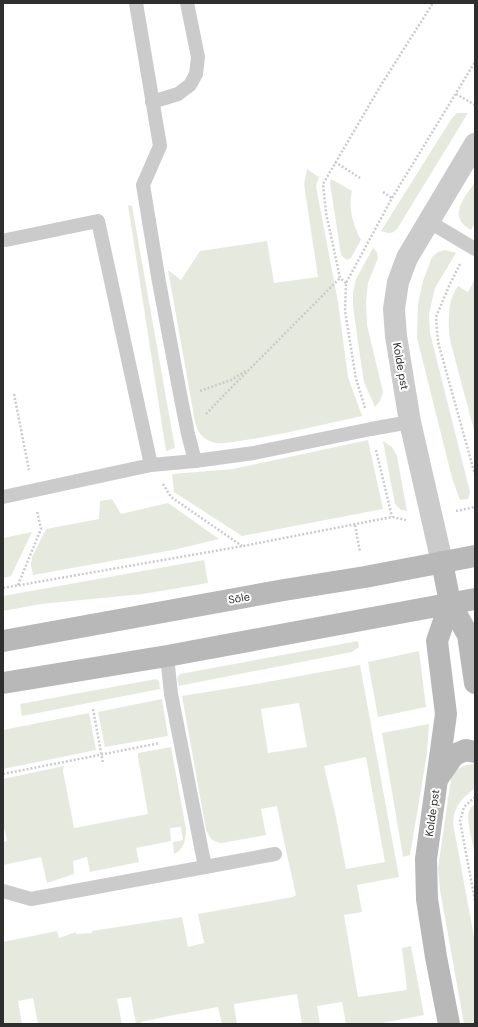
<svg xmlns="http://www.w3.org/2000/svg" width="478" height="1027" viewBox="0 0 478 1027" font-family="'DM Sans',sans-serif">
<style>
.green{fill:#e6eade;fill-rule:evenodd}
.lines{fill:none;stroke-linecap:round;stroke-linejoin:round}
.path{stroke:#cbcbcb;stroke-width:2.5;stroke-dasharray:2 2;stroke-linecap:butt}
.lane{stroke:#cbcbcb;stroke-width:14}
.street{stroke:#cbcbcb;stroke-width:22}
.secondary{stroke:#b8b8b8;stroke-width:22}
.labels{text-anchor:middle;stroke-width:4;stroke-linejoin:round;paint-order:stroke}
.street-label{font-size:11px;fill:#2e2e2e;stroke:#fff}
</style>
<rect width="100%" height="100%" fill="#fff"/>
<g class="green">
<path d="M457,113H468L397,229C391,235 388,233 381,231L452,118Z"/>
<path d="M307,169L319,177L316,186L338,302L348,377L362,416C321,425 280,435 239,441C230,442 220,445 212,442C201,438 198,432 195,422L168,270L181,280L200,251L267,241L274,283L318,277L304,184Z"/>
<path d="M331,179L352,191C348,207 353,225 361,240L351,258L347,260L341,255L330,183Z"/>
<path d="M475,182V223L471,230C468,228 465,226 463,224C451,211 468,193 475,182Z"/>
<polygon points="128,205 132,206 175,448 166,451"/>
<polygon points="373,248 377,252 378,258 368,283 366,302 367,325 383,392 380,401 375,407 364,382 360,356 353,306 353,293 356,279"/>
<polygon points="445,250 456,253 435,288 429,314 430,333 470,492 468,499 460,500 452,478 417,338 418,304 423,281 432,257 438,252"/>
<path d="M475,279V434L450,340C448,328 448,306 453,295C454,292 456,289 458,286L468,292Z"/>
<polygon points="368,440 383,509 242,536 174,492 172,474 233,469"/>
<polygon points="383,441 392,447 397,456 407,511 401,510 395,504"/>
<polygon points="112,499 121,514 168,503 219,539 173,550 33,575 31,565 32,557 46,529 99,519 100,501"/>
<polygon points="32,532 11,576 3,578 3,538"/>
<polygon points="204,560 208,583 143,594 41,604 3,611 3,596"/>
<path d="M358,641L359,647L352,652L179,686C178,681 175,678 180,674Z"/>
<polygon points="419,651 426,707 378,717 368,662"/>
<path d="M360,665L399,877L357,885L362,912L344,915L358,997L407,990L402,948L411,946L424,1015L377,1024H346L342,1002L317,1006L320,1024H302L297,994L234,1004L237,1024H222L218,1007L169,1016L141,1022V1024H136L131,997L117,999L122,1024H38L33,998L18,1001L22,1024H3V942L57,931L59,938L76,932V934L92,933V931L182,917L188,947L204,943L198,914L293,897L296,895L282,832L277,806L261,809L266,835L222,843C212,842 211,839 206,830L182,696L256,684ZM299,703L307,747L268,753L261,709ZM366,757L385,862L346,869L336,817L324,766Z"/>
<polygon points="156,679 159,681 160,689 22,716 20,704"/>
<polygon points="162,699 168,736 105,747 98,712"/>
<polygon points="89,713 96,750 3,769 3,730"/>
<polygon points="429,724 427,754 410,855 403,857 382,733"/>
<path d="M171,747L186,829C186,839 184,850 174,854L173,842L183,840L181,827L170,828L171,841L136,848L139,862L90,872L87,857L73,861L74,874L47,883L41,857L3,865V842L7,841L3,823V779L64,766L63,771L74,828L148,814L138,757V753Z"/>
<path d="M472,764H475V788C461,800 455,804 453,823L475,942V1024H464L440,890L438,868L451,779C457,768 460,766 472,764Z"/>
<path d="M475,804V854C473,844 466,820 469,811C470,808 472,806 475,804Z"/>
</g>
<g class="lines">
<g class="path">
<polyline points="456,94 475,105"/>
<polyline points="335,162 360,178"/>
<polyline points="383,192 392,198"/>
<polyline points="460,264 449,286 436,317 438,342 475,475"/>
<polyline points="346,283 340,278 326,213 323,184 381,85 433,3"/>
<polyline points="200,391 231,380 247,370"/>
<polyline points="14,394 29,470"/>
<polyline points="365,408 356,379 345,311 346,283 392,198 475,62"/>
<polyline points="206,414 223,396 340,278"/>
<polyline points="376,450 392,517"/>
<polyline points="163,484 171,497 242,546"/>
<polyline points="456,511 475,507"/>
<polyline points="355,525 360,552"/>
<polyline points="18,585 41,529 37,511"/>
<polyline points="3,588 243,546 392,517 406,520"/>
<polyline points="93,709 103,763"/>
<polyline points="3,774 160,743"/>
<polyline points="475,797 464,807 460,821 475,901"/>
</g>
<g class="lane">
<polyline points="136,3 160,146 143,185 159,282 181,399 188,434 195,461"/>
<polyline points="152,102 178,94 190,85 196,74 198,57 187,3"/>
<polyline points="428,221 475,249"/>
<polyline points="6,240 98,221 151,465"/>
<polyline points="3,497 151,465 195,461 254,453 371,429 410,422"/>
<polyline points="205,867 275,854"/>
<polyline points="3,891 31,899 205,867 171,694 167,656"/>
</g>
<polyline class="street" points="442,562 410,422 396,336 394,309 398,282 407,258 475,144"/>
<g class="secondary">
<polyline points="442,562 450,603 468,635 475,683"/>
<polyline points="3,641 284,590 365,577 475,556"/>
<polyline points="3,683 167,656 475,599"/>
<polyline points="438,778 454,755 466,750 475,752"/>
<polyline points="449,1024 436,957 427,899 426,859 446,714 437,641 450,603"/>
</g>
</g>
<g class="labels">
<g class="street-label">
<text transform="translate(401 366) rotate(80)" y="4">Kolde pst</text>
<text transform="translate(239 598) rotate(-10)" y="4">Sõle</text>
<text transform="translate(432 813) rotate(-82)" y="4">Kolde pst</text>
</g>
</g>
<rect width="478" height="1027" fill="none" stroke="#2e2e2e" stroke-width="8"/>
</svg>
